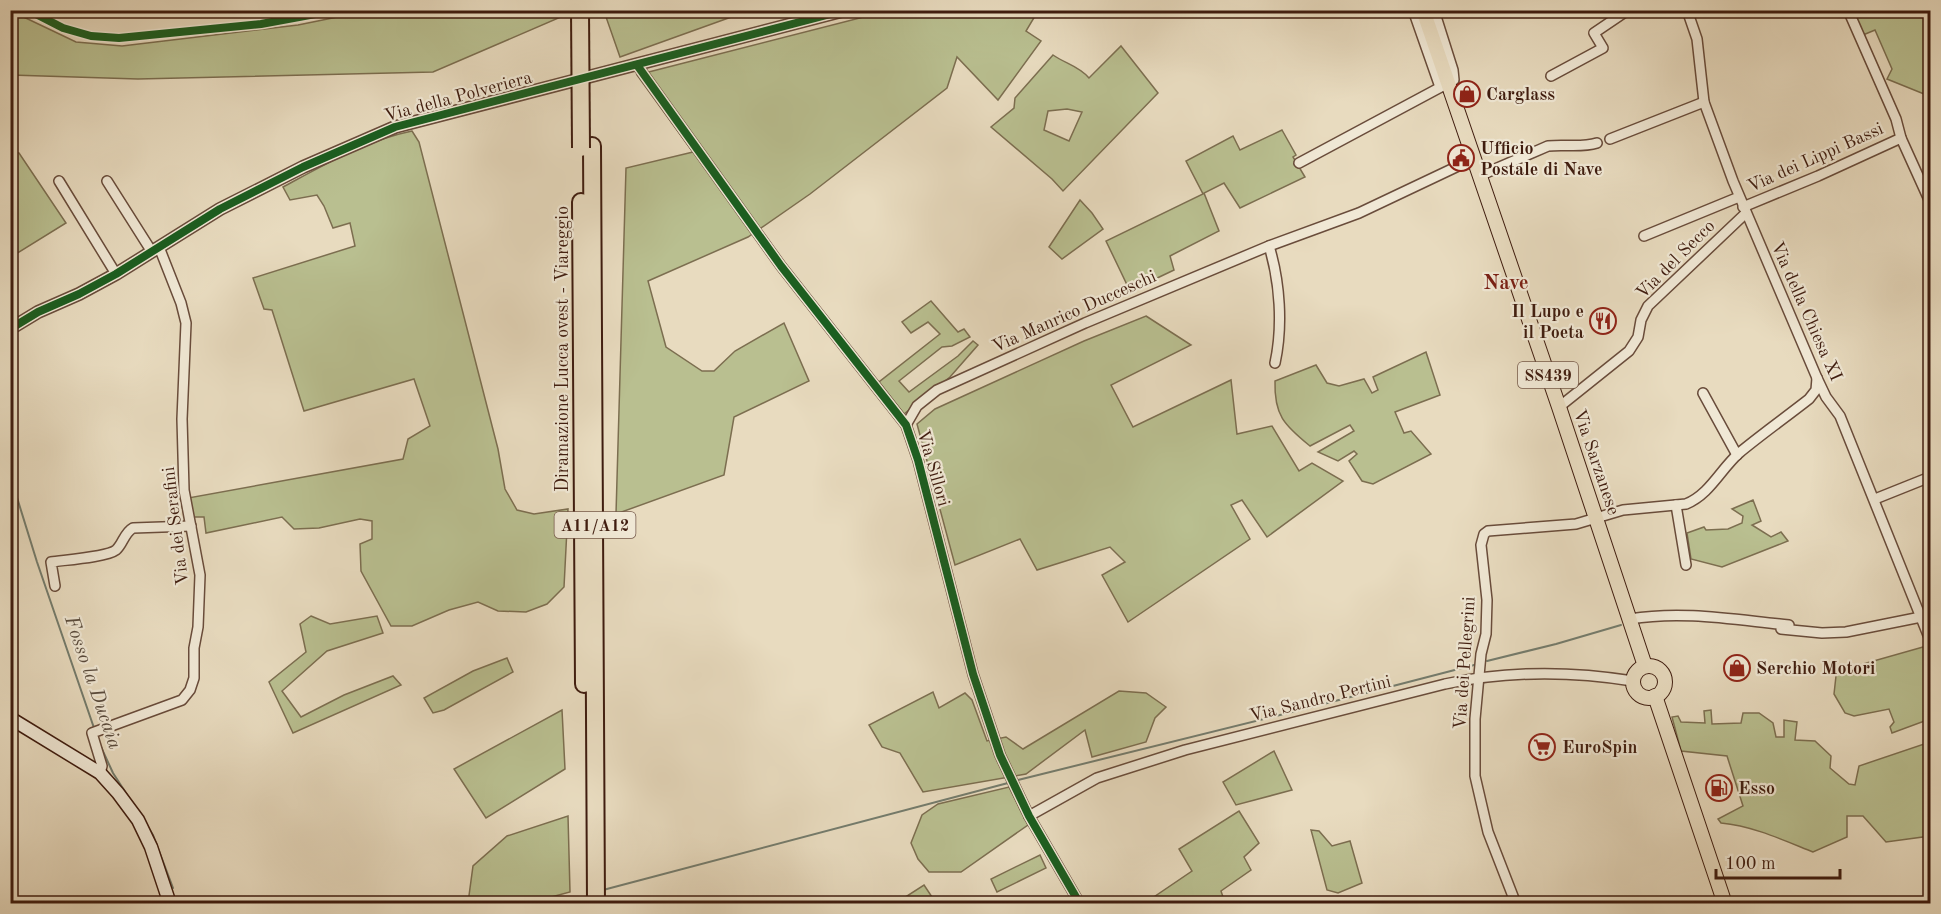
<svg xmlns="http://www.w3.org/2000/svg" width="1941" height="914" viewBox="0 0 1941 914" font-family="'Old Standard TT',serif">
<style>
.green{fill:#b9bf90;stroke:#7c6e50;stroke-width:1.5;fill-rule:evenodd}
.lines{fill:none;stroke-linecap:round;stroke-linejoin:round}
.stream{stroke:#747c6d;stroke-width:2}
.minor-casing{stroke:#694c3b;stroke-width:12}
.tertiary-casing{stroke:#694c3b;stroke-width:14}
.secondary-casing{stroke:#3f1c0f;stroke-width:15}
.primary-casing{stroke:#3f1c0f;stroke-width:16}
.motorway-casing{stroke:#3f1c0f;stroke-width:20}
.minor{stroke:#f0e8d5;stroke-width:9}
.tertiary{stroke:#f0e8d5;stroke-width:10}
.secondary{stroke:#f0e8d5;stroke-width:12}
.primary{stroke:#e8dbbf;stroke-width:14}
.motorway{stroke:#e8dbbf;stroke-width:16}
.motorway-bridge-casing{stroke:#3f1c0f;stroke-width:20;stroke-linecap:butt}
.motorway-bridge{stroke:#e8dbbf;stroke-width:16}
.cycleway-casing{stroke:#f0e8d5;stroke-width:11}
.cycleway{stroke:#1b5e20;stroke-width:8}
.labels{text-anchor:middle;stroke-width:4.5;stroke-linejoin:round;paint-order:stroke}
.shield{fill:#f0e8d5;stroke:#74594a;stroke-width:1.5}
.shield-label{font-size:16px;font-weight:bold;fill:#3f1c0f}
.poi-label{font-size:18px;font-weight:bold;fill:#3f1c0f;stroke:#f0e8d5;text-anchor:start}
.street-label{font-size:18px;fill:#3f1c0f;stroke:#f0e8d5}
.water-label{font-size:20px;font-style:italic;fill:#5a4c3e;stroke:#f0e8d5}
.quarter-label{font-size:21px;font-weight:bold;fill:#7a1f14;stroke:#f0e8d5}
</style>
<rect width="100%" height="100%" fill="#e8dbbf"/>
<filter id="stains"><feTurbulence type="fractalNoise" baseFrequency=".00333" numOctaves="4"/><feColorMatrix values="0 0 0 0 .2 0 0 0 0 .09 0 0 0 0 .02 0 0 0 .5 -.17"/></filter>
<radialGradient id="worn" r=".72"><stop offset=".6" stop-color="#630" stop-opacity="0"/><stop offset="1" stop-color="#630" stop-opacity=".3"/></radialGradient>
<g class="green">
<polygon points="11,11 76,42 122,46 298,25 367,11 570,11 570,13 433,72 138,79 11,75"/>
<polygon points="618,11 618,10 748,11 620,57 606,17"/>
<polygon points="887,11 1038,11 1026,31 1041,41 998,100 957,57 947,88 810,194 748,237 648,281 666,347 702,371 714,371 735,351 784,323 809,381 734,417 724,475 616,514 626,168 693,152 637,75"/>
<polygon points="1852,11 1930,11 1930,77 1924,94 1887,79 1892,69 1875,30 1863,35"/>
<path d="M1121,46L1158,93L1063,191L1052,179L991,127L1014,108L1015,98L1053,55C1066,64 1079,66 1089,78ZM1067,109L1082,112L1069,141L1044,130L1048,111Z"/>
<polygon points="1282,130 1296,155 1293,157 1305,177 1240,208 1224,183 1204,193 1219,231 1170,256 1174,270 1130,291 1106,241 1203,194 1186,161 1233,136 1240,150"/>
<path d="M412,131L419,142L498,449L505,489L517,510L534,514L568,509L564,587L547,604L526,612L498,611L478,602L449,610L412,626H391L361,571L360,544L372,539V521L360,519L319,528L294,529L282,517L206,533L204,517H192L188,498L403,459L408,439L430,426L414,379L304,411L272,310L264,309L253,278L355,246L350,223L333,228L324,206L317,195L290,200L283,187C324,165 367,140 412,131Z"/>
<polygon points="10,152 19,153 66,223 11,257"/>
<polygon points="1080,200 1092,213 1103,229 1062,259 1049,247"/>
<polygon points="931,301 958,332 964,329 970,337 952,346 942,347 899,381 909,392 958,356 973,341 978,345 950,377 904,414 879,382 940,334 928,322 911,333 902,322"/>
<polygon points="1146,316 1191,345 1111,385 1133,427 1231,380 1237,434 1272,426 1299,471 1312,463 1343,481 1267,537 1242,500 1231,505 1250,539 1128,622 1102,575 1125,562 1110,547 1037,570 1020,539 955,565 917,424 935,409 1084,341"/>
<path d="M1426,352L1440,395L1395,412L1404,433L1411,431L1431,454L1373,484L1362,481L1349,461L1357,454L1354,451L1338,461L1318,452L1354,431L1350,425L1310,446C1284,425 1274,415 1275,381L1316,365L1327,383L1339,386L1364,379L1372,393L1378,390L1373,377Z"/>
<polygon points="1753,500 1761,521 1752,525 1771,537 1781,532 1788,541 1722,567 1691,559 1687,533 1704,527 1706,530 1728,529 1742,523 1743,516 1732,509"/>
<polygon points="311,616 330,624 377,616 383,633 327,651 282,691 301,717 344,695 393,676 401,685 293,733 269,682 306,652 300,624"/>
<polygon points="1930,645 1930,719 1892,733 1890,727 1894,722 1889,709 1854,716 1845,713 1834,694 1837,667 1849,668"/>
<polygon points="507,658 513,672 444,710 433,713 424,698 473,671"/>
<polygon points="1119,691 1146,693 1166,707 1155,718 1146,742 1092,757 1085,730 1026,774 923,792 900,753 882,747 869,725 933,692 939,708 965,693 972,700 987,741 1006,737 1023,749"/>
<polygon points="562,710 565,769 486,818 454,769"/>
<path d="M1711,710L1712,724L1741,723L1743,713H1759L1773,723L1776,737H1784V720L1797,722L1795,740L1815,741L1831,756L1830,768L1849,784L1855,785L1859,766L1930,742V836L1886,842L1863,816H1847V837L1813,852C1783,840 1753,826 1721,823L1718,819L1743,806L1727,756L1681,751L1672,717L1678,716L1681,722L1705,723L1704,711Z"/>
<polygon points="1274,751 1292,790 1236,805 1223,782"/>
<polygon points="1009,787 1028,825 961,872 929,872 918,859 911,843 922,815 938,804"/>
<polygon points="1239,811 1259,843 1244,857 1251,870 1221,891 1225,903 1145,903 1192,871 1179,849"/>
<polygon points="568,816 570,892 529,903 468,903 473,866 507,836"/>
<polygon points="1311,830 1319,831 1332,846 1350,841 1362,883 1338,893 1327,890"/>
<polygon points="1040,855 1046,868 997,892 991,879"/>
<polygon points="924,885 936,903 896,903"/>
</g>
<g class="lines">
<g class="stream">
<polyline points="10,475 37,562 94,728"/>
<polyline points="1487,661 1556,644 1621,625"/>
<polyline points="101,747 113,773 153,835 173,888"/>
<polyline points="1018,780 1308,708 1474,665"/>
<polyline points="603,890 1008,783"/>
<polyline points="551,904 578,897"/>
</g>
<defs>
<g id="minor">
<polyline points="1413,10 1440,87"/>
<polyline points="1687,10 1697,39 1704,102 1733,181 1817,378 1826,397 1840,416 1930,640"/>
<polyline points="1848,10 1896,119 1901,138"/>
<polyline points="637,65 781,266 906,425 918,460 973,674 1000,755 1029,816 1080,904"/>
<polyline points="1551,76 1603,48 1594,33 1628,10"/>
<polyline points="1610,139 1704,102"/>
<polyline points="1299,163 1454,80 1453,70 1434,10"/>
<path d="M1479,176L1548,146C1565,144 1581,148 1597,143"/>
<polyline points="59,181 116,274"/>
<polyline points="107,181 152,252"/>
<polyline points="1743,207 1818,176 1901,138 1930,202"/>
<polyline points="1644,236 1739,197"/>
<path d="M1269,246C1280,282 1283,326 1275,363"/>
<polyline points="1703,393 1737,455"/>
<polyline points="1559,407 1629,351 1638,337 1641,320 1648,306 1746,213"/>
<polyline points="906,425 917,406 937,390 1085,323 1269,246 1359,213 1473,159"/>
<polyline points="1875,499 1930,477"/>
<polyline points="1676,505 1686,565"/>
<path d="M55,586L51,562C64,560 107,557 116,550C123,544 124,533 133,528L191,526"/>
<path d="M1630,619C1683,610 1736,620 1789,625"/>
<polyline points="1781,629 1822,633 1846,632 1921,617"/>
<polyline points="100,773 102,766 92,733 182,700 190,690 194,678 194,648 198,627 200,575 184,490 182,419 186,323 181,303 159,247"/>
<path d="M1029,816L1097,778L1185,750L1445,684C1506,671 1571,671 1633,681"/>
<path d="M1516,904L1488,832L1475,776V719L1481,654L1486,634L1487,600L1481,545L1484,534L1488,531L1576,524L1623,510L1686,504C1710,494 1720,470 1739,453C1762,434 1786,417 1809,399L1816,390L1817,378"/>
</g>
<polyline id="tertiary" points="10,329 38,312 79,294 116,274 220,209 303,167 395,127 846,10"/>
<polyline id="secondary" points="10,718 100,773 118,793 138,820 151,847 170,904"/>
<g id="primary">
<polyline points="1423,10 1559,407 1645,666"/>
<circle cx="1649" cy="682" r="16"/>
<polyline points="1655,696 1725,904"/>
</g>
<g id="motorway">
<polyline points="592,146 596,904"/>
<polyline points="581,202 584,684"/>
</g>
</defs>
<use href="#minor" class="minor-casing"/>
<use href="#tertiary" class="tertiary-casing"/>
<use href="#secondary" class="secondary-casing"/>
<use href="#primary" class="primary-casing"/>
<use href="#motorway" class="motorway-casing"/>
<use href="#minor" class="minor"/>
<use href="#tertiary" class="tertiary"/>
<use href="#secondary" class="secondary"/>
<use href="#primary" class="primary"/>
<use href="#motorway" class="motorway"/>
<defs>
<polyline id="motorway-bridge" points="580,10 581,148"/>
</defs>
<use href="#motorway-bridge" class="motorway-bridge-casing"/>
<use href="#motorway-bridge" class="motorway-bridge"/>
<defs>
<g id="cycleway">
<polyline points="28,10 63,28 91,36 119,38 261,24 337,10"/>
<polyline points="637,65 781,266 906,425 918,460 973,674 1000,755 1029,816 1080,904"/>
<polyline points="10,329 38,312 79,294 116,274 220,209 303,167 395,127 846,10"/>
</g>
</defs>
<use href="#cycleway" class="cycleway-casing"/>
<use href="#cycleway" class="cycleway"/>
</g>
<defs>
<symbol id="shop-ring" viewBox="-11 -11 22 22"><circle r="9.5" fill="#f0e8d5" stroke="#8f2418" stroke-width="1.5"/><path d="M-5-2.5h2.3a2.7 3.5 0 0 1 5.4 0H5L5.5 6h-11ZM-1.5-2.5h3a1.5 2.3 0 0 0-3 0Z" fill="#8f2418"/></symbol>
<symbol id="civic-ring" viewBox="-11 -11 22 22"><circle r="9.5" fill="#f0e8d5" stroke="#8f2418" stroke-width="1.5"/><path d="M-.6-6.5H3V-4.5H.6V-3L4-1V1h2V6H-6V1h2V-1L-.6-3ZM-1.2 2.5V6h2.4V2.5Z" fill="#8f2418"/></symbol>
<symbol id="restaurant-ring" viewBox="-11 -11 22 22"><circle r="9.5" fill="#f0e8d5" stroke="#8f2418" stroke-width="1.5"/><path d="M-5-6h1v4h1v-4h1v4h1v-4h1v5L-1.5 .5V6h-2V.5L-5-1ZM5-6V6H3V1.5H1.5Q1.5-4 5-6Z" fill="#8f2418"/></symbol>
<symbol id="supermarket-ring" viewBox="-11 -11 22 22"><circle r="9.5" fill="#f0e8d5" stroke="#8f2418" stroke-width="1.5"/><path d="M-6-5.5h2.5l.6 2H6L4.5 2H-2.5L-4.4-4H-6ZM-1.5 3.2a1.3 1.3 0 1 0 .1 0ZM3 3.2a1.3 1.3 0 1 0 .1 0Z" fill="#8f2418"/></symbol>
<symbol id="fuel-ring" viewBox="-11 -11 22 22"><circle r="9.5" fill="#f0e8d5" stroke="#8f2418" stroke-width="1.5"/><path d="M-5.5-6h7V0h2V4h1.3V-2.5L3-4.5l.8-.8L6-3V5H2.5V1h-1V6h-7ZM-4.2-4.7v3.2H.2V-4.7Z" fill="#8f2418"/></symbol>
</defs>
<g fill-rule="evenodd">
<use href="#shop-ring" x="1452" y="79" width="30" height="30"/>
<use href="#civic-ring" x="1446" y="143" width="30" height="30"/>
<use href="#restaurant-ring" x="1588" y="306" width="30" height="30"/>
<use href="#shop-ring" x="1722" y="653" width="30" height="30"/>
<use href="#supermarket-ring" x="1527" y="732" width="30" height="30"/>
<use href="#fuel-ring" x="1704" y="773" width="30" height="30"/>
</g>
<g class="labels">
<g class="shield">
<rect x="1518" y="362" width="60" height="26" rx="4.5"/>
<rect x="554.5" y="512" width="81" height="26" rx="4.5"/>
</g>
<g class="shield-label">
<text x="1548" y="381">SS439</text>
<text x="595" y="531">A11/A12</text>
</g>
<g class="poi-label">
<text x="1486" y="100">Carglass</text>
<text x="1480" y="154">Ufficio<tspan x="1480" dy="21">Postale di Nave</tspan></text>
<text x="1584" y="317" text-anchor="end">Il Lupo e<tspan x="1584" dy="21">il Poeta</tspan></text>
<text x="1756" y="674">Serchio Motori</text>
<text x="1562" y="753">EuroSpin</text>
<text x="1738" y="794">Esso</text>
</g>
<g class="street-label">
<text transform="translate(458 96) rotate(-15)" y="6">Via della Polveriera</text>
<text transform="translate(1815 157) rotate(-24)" y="6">Via dei Lippi Bassi</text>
<text transform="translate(1675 259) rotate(-45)" y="6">Via del Secco</text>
<text transform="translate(1074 311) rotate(-24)" y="6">Via Manrico Ducceschi</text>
<text transform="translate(1807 311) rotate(66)" y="6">Via della Chiesa XI</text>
<text transform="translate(562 349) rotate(-90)" y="6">Diramazione Lucca ovest - Viareggio</text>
<text transform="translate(1597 462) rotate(71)" y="6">Via Sarzanese</text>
<text transform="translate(934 468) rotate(74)" y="6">Via Sillori</text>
<text transform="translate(175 526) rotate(-97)" y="6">Via dei Serafini</text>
<text transform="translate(1464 663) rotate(-86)" y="6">Via dei Pellegrini</text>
<text transform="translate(1320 698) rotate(-14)" y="6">Via Sandro Pertini</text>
</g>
<g class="water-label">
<text transform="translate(94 682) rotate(71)" y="7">Fosso la Ducaia</text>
</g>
<g class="quarter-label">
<text x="1506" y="289">Nave</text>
</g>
</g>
<rect width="1941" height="914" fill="none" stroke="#e8dbbf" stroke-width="36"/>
<rect x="12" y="12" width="1917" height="890" fill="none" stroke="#3f1c0f" stroke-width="3"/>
<rect x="18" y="18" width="1905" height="878" fill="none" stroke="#3f1c0f" stroke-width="1.5"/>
<path d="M1716 869v9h124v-9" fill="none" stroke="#3f1c0f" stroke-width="3"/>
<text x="1725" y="869" font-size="18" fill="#3f1c0f" stroke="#f0e8d5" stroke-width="4.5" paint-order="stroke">100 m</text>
<rect width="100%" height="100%" filter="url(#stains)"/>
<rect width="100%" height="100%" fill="url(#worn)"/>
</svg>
